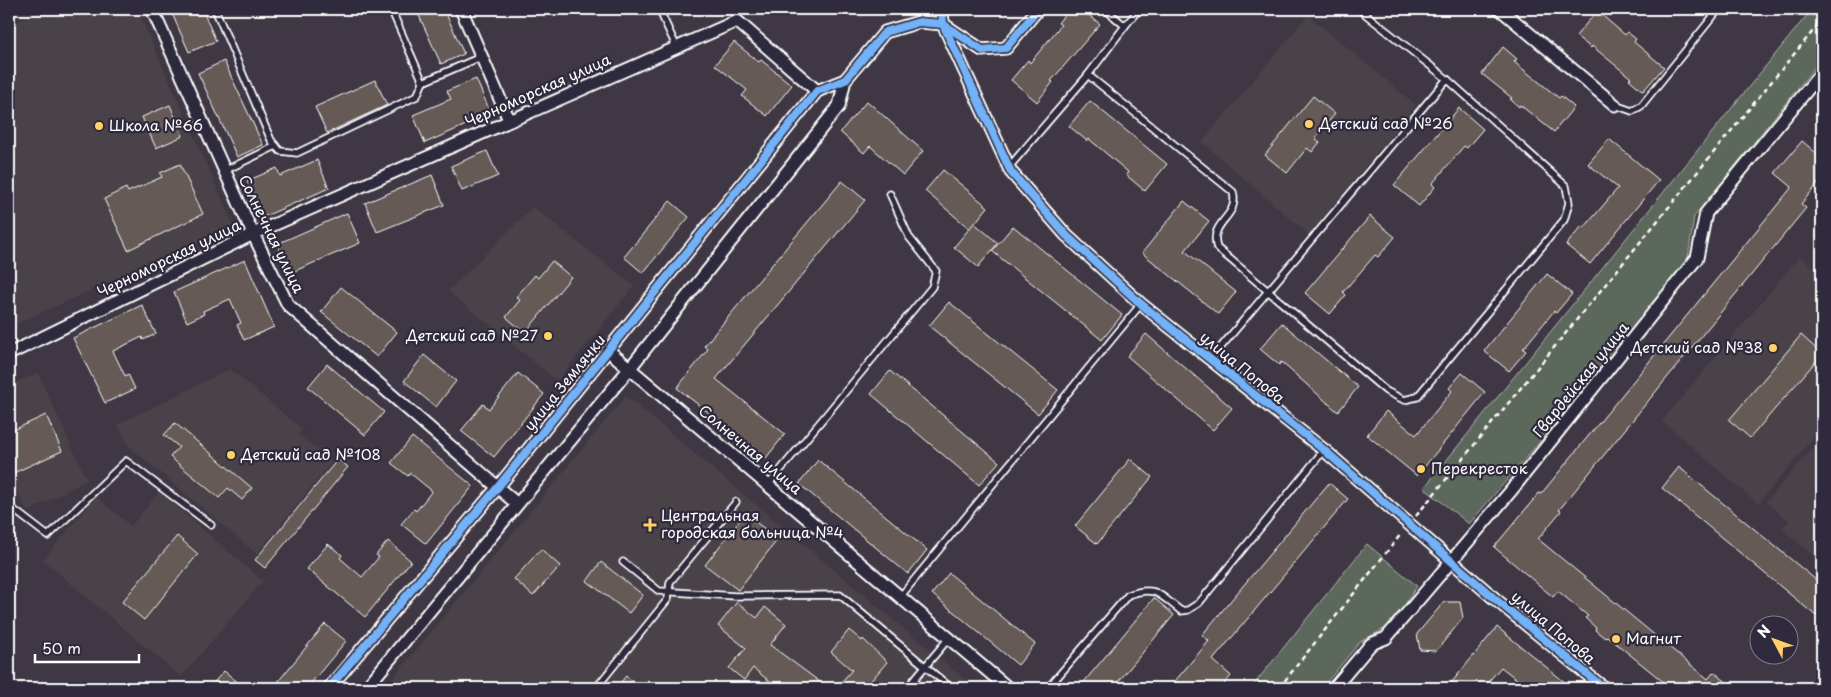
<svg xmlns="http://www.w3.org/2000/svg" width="1831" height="697" viewBox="0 0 1831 697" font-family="'Playpen Sans',sans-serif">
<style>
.built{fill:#4a4249}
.green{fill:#5d675b;stroke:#aeb3ad}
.building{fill:#655a55;stroke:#fff}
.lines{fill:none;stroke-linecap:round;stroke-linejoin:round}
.service-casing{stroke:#fff;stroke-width:9}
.minor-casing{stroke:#fff;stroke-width:15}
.path{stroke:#fff;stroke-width:2.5;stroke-dasharray:5 4;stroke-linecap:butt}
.service{stroke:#2f2a3d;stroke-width:5.5}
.minor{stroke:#2f2a3d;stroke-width:11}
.cycleway-casing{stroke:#2f2a3d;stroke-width:11}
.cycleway{stroke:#73b2f8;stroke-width:8}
.poi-dot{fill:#ffd166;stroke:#2f2a3d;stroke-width:2}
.labels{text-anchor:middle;stroke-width:4.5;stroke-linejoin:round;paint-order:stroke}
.street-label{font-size:15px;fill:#fff;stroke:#2f2a3d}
.poi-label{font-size:15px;fill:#fff;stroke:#2f2a3d;text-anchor:start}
</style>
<rect width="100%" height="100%" fill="#3f3844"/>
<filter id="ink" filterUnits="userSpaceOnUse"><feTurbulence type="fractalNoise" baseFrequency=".02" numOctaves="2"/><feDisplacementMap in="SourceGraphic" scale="10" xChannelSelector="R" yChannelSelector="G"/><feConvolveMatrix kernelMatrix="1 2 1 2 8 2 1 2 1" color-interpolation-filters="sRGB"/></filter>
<g filter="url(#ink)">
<g class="built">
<polygon points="46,9 137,9 234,226 9,327 9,25"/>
<polygon points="1308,15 1416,105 1309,235 1202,142"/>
<polygon points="533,207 634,286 557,381 448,291"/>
<polygon points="1800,256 1822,275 1822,427 1758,504 1662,421"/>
<polygon points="230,369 302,429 298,434 332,462 257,554 130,447 117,425"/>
<polygon points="38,373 87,480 27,512 9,476 9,385"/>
<polygon points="626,396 975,688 385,688"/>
<polygon points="1822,437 1822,563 1782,529 1789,521 1766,502"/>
<polygon points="159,492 263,581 181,677 43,560 96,497 131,526"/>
</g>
<g class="green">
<polygon points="1812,9 1822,9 1822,58 1694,217 1686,272 1469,524 1424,488"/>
<polygon points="1367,544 1417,586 1393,624 1360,642 1322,688 1251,688"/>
</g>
<g class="building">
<polygon points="170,9 202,9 216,41 189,52"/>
<polygon points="416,9 444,9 464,54 441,64"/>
<polygon points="1069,9 1081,9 1100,24 1051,81 1053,82 1037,102 1011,80 1028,60 1030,63 1061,25 1058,23"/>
<polygon points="1597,11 1625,35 1627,32 1636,39 1634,42 1664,67 1643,91 1629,79 1631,78 1592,46 1591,48 1576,36"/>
<polygon points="734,42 759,62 761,60 792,85 767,116 742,96 747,90 715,65"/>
<polygon points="1503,47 1517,59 1514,62 1559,98 1561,96 1574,107 1554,132 1520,105 1519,107 1510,99 1512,98 1482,74"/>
<polygon points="224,61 263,145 237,157 198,73"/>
<polygon points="476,79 491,114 425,143 413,115 451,99 447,91"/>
<polygon points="375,80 387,105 327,133 315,107"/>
<polygon points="1313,96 1335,114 1315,138 1320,142 1312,152 1307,148 1287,173 1265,155"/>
<polygon points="867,101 923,151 903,175 870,146 864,153 840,132"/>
<polygon points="1090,101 1167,164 1145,191 1126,175 1128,172 1089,139 1087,141 1069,126"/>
<polygon points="170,105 183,136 156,148 142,117"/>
<polygon points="1459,108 1483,129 1467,148 1464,146 1432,184 1435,187 1419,206 1394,185"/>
<polygon points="1609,139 1659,180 1590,264 1566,245 1582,226 1584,228 1618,188 1588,164"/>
<polygon points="1802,141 1822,158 1822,179 1801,204 1806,208 1559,510 1561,511 1538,539 1708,679 1714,672 1734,688 1671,688 1607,636 1605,638 1595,630 1596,628 1585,618 1588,616 1558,591 1553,597 1494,547 1539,493 1541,494 1792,187 1775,173"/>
<polygon points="487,151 498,176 462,191 451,166"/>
<polygon points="317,160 329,188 263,217 247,181 277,168 280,176"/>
<polygon points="180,164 203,214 128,250 104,199 126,188 128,192 162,177 160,173"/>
<polygon points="943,170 988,207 970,229 925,191"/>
<polygon points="432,175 444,205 377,232 365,203"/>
<polygon points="842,181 865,200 716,379 785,434 766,458 677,388 708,349 704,346"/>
<polygon points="670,201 689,217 643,273 624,257"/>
<polygon points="1184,201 1209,221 1185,251 1236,292 1218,314 1142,253"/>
<polygon points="347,213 360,243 290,273 277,244"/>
<polygon points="1370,216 1395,237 1378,257 1375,255 1343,292 1346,295 1330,314 1305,293"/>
<polygon points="974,223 998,243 978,267 954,247"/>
<polygon points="1013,226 1122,315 1102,340 992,251"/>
<polygon points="245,260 274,327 244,340 237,325 241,323 230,299 203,311 204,314 187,322 174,292"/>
<polygon points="552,261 571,277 525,333 506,317 520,300 516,297 535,275 538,278"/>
<polygon points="1547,274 1572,294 1556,313 1554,311 1523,349 1526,351 1509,371 1484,351"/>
<polygon points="341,287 397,332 377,357 321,312"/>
<polygon points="949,302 1058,390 1038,414 929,326"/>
<polygon points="142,305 156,334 143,340 142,337 113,351 125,376 128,374 135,389 105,403 73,338"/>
<polygon points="1282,323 1358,387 1338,412 1281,362 1279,365 1260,349"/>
<polygon points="1146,334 1232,408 1213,430 1127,356"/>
<polygon points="1801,335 1822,354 1750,438 1729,420"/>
<polygon points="424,355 456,381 436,407 404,381"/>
<polygon points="327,364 384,412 365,435 308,387"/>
<polygon points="890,371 999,462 979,485 871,394"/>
<polygon points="518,373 544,394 494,457 461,431 483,404 489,409"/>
<polygon points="1462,373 1485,392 1417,476 1367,435 1386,411 1416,435 1452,391 1449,388"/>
<polygon points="46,415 62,451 9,475 9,432"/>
<polygon points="175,423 252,488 242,500 228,488 219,498 170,457 179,447 164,435"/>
<polygon points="412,437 473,486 426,544 401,524 414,509 416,511 432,491 410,473 408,476 391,463"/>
<polygon points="338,459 348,467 265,568 255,560"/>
<polygon points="1130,459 1152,477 1097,544 1075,526"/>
<polygon points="818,460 927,550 908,574 799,484"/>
<polygon points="1679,467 1822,585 1822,608 1816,616 1662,488"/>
<polygon points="1329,483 1348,499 1213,660 1231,676 1221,688 1184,688 1175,681 1209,641 1202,635"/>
<polygon points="745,514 778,539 738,590 705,565"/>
<polygon points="177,536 198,554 144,620 122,602"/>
<polygon points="388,541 411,561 365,617 307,569 328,544 342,555 340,558 362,577 379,557 376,555"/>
<polygon points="541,549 560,566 533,596 514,579"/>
<polygon points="601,562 643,595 629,613 587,581"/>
<polygon points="949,573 1035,644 1018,665 932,594"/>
<polygon points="1154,598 1174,615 1113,688 1079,688"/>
<polygon points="737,602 757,618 765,607 786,624 770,645 828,688 778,688 753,668 744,680 729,668 746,648 718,626"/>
<polygon points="1444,602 1460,602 1463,618 1436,651 1420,650 1417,634"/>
<polygon points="325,624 346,641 307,688 283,688 277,683"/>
<polygon points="1497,627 1572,688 1528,688 1501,667 1483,688 1447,688"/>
<polygon points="849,630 862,641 863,639 887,662 865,688 836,688 852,670 831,652"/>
<polygon points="224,671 245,688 209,688"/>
<polygon points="626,676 641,688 616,688"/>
</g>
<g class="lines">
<defs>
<g id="service">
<polyline points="215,9 271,140 280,151 297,153 417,96 423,82 391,9"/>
<polyline points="659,9 677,48"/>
<path d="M1105,9L1125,26L1088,75L1233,192C1240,218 1208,221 1217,248L1386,391L1404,400L1417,397L1564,220L1569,203L1566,186L1447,79L1359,9"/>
<polyline points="1125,26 1139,9"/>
<polyline points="423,82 483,56"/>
<polyline points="1615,105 1632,111 1641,106 1719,9"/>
<polyline points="1009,167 1088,75"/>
<polyline points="224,171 276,146"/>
<polyline points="1210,360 1447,79"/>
<polyline points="768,485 932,287 936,271 909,237 890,194"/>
<polyline points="9,506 48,536 126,461 211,525"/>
<polyline points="623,562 659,591 735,596 840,595 951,688"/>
<polyline points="900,597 1141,304"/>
<polyline points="596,688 668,599 670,582 736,502"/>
<polyline points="907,688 949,638"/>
<path d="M1048,688L1128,595C1155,585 1159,594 1181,611L1188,610L1199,603L1324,450"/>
</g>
<g id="minor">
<polyline points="152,9 253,234 288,305 517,504"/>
<polyline points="461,9 509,120"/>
<polyline points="942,9 943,24 1011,172 1066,235 1141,304 1324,450 1495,599 1604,688"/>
<polyline points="1500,9 1615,105"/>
<polyline points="609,351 1008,688"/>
<polyline points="9,354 253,234 737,21 817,91"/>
<polyline points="329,688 498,487 817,91 845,80 885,32 919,22 943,24 982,50 1006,48 1038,9"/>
<polyline points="366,688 630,368 839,106 845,80"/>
<polyline points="1334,688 1371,644 1386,638 1510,492 1697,258 1706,213 1822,72"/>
</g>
</defs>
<use href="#service" class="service-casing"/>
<use href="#minor" class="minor-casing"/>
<g class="path">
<polyline points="1416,516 1822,20"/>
<polyline points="1279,688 1401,534"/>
</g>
<use href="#service" class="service"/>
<use href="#minor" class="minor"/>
<defs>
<g id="cycleway">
<polyline points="942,9 943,24 1011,172 1066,235 1141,304 1324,450 1495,599 1604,688"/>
<polyline points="329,688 498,487 817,91 845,80 885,32 919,22 943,24 982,50 1006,48 1038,9"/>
</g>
</defs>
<use href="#cycleway" class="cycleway-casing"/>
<use href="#cycleway" class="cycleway"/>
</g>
</g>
<g class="poi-dot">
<circle cx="1309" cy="124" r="5"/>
<circle cx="99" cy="126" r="5"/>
<circle cx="548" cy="336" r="5"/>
<circle cx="1773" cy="348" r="5"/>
<circle cx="231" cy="455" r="5"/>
<circle cx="1421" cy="469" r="5"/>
<path d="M647.5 517.5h5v5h5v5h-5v5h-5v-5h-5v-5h5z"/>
<circle cx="1616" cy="639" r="5"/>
</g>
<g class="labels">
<g class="street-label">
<text transform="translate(538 91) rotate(-24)" y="5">Черноморская улица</text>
<text transform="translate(271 234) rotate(64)" y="5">Солнечная улица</text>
<text transform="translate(169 259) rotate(-26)" y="5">Черноморская улица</text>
<text transform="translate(1242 368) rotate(39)" y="5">улица Попова</text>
<text transform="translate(1581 380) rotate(-51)" y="5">Гвардейская улица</text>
<text transform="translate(565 383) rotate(-51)" y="5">улица Землячки</text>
<text transform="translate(750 450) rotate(40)" y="5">Солнечная улица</text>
<text transform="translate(1553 628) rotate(40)" y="5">улица Попова</text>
</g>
<g class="poi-label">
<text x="1319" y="129">Детский сад №26</text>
<text x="109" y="131">Школа №66</text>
<text x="538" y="341" text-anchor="end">Детский сад №27</text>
<text x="1763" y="353" text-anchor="end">Детский сад №38</text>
<text x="241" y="460">Детский сад №108</text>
<text x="1431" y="474">Перекресток</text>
<text x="661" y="521">Центральная<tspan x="661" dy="17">городская больница №4</tspan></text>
<text x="1626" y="644">Магнит</text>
</g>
</g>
<rect width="1831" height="697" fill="none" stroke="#2f2a3d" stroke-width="30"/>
<rect x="15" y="15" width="1801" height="667" fill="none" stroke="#fff" stroke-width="2" filter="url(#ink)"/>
<g transform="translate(1774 640) rotate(311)"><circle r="24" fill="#2f2a3d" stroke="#827f8b"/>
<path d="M0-4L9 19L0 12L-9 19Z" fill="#ffd166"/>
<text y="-8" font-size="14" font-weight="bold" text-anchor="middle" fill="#ffffff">N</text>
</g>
<path d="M35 654v8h104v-8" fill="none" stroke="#ffffff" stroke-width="2.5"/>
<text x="42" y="654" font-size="15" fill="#ffffff" stroke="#2f2a3d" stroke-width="4" paint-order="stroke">50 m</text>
</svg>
